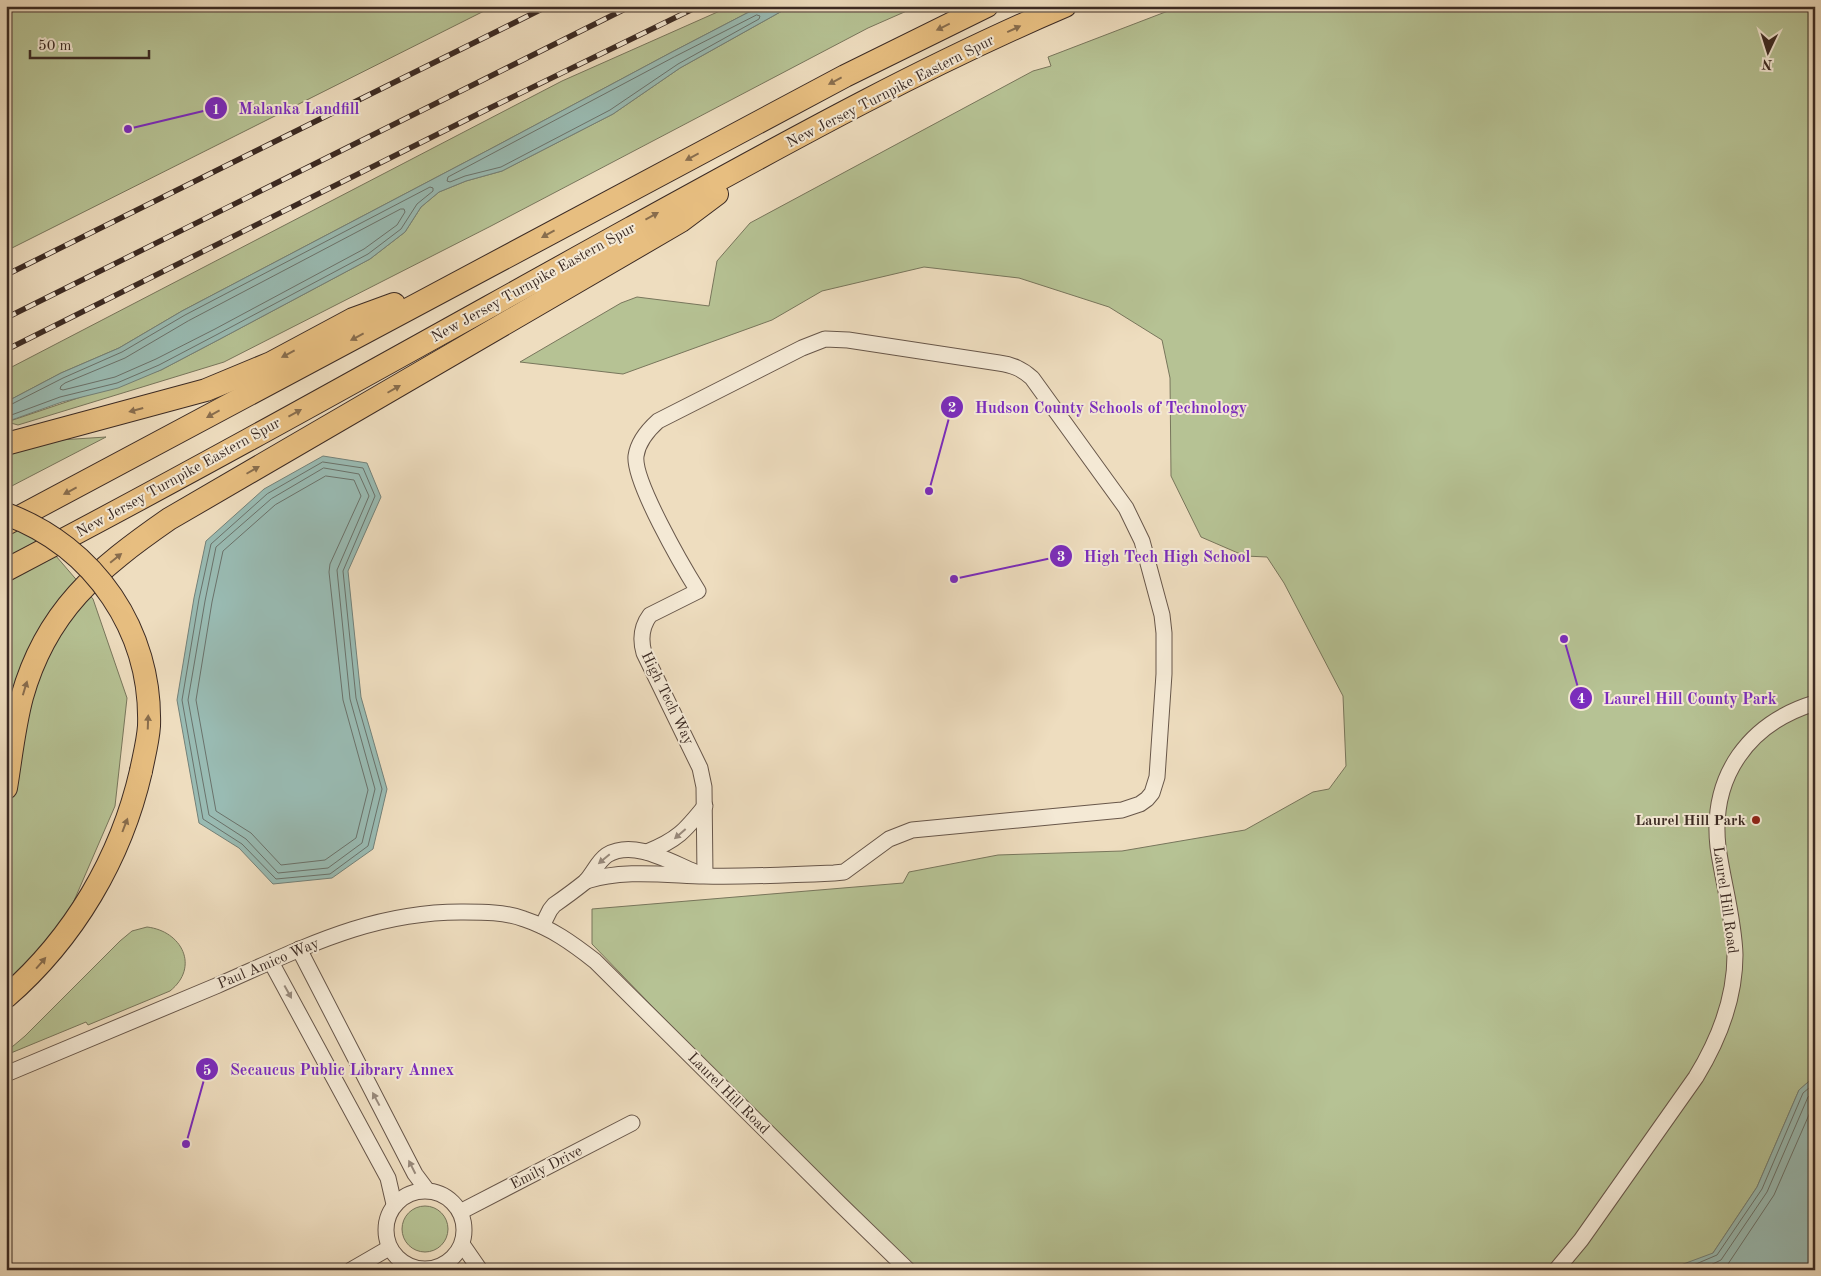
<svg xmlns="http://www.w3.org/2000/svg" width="1821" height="1276" viewBox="0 0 1821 1276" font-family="'Old Standard TT',serif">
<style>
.green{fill:#b6c294;stroke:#78765c}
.water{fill:#99bbb3;stroke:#738179}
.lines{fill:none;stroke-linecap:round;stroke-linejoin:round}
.shore{stroke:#6a726b;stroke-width:1}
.minor-casing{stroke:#68574a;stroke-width:17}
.highway-casing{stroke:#3b2a23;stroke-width:24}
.minor{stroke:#f4e9d5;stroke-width:15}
.highway{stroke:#e7be80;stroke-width:22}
.rail-casing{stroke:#3b2a23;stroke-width:5.5}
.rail{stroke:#f4e9d5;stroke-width:4;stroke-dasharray:11;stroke-linecap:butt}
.highway-bridge-casing{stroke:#3b2a23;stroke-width:24;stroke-linecap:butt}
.highway-bridge{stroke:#e7be80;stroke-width:22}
.oneway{fill:#886d4d}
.oneway2{fill:#988a7c}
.poi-dot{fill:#8f2418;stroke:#f4e9d5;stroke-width:2}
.labels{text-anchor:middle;stroke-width:4;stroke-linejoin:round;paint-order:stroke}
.street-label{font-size:15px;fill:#3b2a23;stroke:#f4e9d5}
.poi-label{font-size:15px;font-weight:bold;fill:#3b2a23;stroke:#f4e9d5;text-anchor:end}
.leader{fill:none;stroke:#7b2cbf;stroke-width:2}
.callout-dot{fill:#7b2cbf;stroke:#f4e9d5;stroke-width:2}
.mark-label{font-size:15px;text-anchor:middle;font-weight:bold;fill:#fff}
.callout-label{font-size:16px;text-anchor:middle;font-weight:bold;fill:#7b2cbf;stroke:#f4e9d5;stroke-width:4;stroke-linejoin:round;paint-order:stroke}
</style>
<rect width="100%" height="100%" fill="#eeddbf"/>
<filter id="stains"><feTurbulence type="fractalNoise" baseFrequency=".004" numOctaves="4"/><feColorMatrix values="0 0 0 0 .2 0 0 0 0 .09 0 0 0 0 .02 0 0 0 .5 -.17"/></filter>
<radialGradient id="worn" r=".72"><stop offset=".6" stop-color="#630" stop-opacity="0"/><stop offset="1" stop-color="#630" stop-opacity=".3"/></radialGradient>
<g class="green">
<polygon points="6,6 494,6 6,251"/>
<polygon points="731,6 765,6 747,13 672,52 496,146 182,311 119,348 61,373 6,402 6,370 562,81"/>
<polygon points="791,6 918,6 868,28 491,226 224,362 18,425 7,422 161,370 220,339 370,259 405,232 421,207 439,192 466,181 502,171 613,114 680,68"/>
<polygon points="1181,6 1815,6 1815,1076 1799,1090 1757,1187 1713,1253 1706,1270 907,1270 592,944 592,909 903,883 909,872 998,855 1122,851 1245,830 1313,792 1329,789 1346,766 1343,696 1284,583 1267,557 1245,556 1201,537 1171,476 1170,378 1162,340 1109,307 1019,278 924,267 822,291 772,320 623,374 520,362 621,303 637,297 709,306 717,261 750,223 1033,71 1051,66 1048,57"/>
<polygon points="106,437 6,489 6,452 44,441"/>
<polygon points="6,498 93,599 127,698 115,806 70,910 30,961 6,982"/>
<path d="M147,927C182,931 200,967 170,991L88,1025L86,1022L6,1055V1052L25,1036L120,941L132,931Z"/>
<circle cx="425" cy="1229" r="23"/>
</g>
<g class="water">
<polygon points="765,6 791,6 680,68 613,114 502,171 466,181 439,192 421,207 405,232 370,259 220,339 161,370 118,388 62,402 6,422 6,402 61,373 119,348 182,311 496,146 672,52 747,13"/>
<polygon points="323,456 367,463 381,497 348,571 361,697 387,789 373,849 332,878 273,884 239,848 199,823 177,700 194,598 206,541 264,489"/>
<polygon points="1815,1076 1815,1270 1676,1270 1678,1266 1713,1253 1757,1187 1799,1090"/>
</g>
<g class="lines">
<g class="shore">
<polygon points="757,15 760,16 759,19 678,64 610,110 501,167 465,176 450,182 447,181 448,177 674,57"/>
<polygon points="401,209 404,209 405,212 397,225 364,249 215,329 156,359 115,377 63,390 60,389 61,386 65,383 125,358 188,321"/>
<polyline points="6,406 10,405 63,378 122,352 185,315 430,187 433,188 433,191 417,204 401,229 368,254 218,334 159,365 117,383 60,397 6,417"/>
<polygon points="323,462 363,468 375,496 343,571 356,698 382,789 368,846 330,874 276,879 242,844 203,819 182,700 199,599 211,544 267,494"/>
<polygon points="324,468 359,474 369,496 337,570 350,699 375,789 362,843 328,868 278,873 246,839 209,815 188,700 205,601 216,547 271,499"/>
<polygon points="326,476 354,480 361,496 330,564 329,572 343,700 368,790 356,838 325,860 281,865 251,833 216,811 196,700 212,602 223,551 275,505"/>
<polyline points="1682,1270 1717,1255 1762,1189 1803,1093 1815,1083"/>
<polyline points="1700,1270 1721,1260 1767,1192 1808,1097 1815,1091"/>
<polyline points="1720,1270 1728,1264 1774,1195 1815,1101"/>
</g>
<defs>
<g id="minor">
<path d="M647,852C677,840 685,831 705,806"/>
<path d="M586,881C623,869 666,875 704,876C748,877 791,875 834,873L844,872L889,839L912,830L1122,810L1140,804L1147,799L1152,793L1157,777L1164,674V633L1162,615L1142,541L1126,508L1032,378C1022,369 1013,365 999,363L848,340L825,339L802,348L658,421C648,430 638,442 636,456C633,481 683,567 698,591L650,615C641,627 640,639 644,653L700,768L704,787L705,876"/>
<path d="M542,926L550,910L554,905C564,898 575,890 585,882C593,874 597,862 607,855C634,839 670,862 695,872"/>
<polyline points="299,949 415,1174 427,1190"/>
<polyline points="271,962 388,1178 394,1204"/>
<path d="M6,1074C76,1044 146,1015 216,986C299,950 370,911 464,912C483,912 505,912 524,919C551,928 572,943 595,961L840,1204L908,1270"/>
<circle cx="425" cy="1230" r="39"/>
<polyline points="460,1212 632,1123"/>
<polyline points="462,1244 480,1270"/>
<polyline points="351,1270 389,1248"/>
<path d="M1556,1270L1581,1240L1696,1077C1718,1041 1735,998 1735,955C1734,919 1723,883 1718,847C1710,776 1749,723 1815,703"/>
</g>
<g id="highway">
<polyline points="6,444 206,390 271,363 353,319 394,304"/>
<polyline points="6,524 845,76 987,6"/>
<path d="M6,570C216,460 423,343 631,228C773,150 915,70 1065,6"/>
<path d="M6,788C11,758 14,727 22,697C46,611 97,569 169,519L681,221L717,194"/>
<path d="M6,997C74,938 121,858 141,771"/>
</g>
</defs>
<use href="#minor" class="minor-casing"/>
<use href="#highway" class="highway-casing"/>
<use href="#minor" class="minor"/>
<use href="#highway" class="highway"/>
<defs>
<g id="rail">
<polyline points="6,275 548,6"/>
<polyline points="6,318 631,6"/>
<polyline points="6,350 490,108 699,6"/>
</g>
</defs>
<use href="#rail" class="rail-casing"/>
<use href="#rail" class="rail"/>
<defs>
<path id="highway-bridge" d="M6,514C95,547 152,631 149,726C148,741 144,756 141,771"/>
</defs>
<use href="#highway-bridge" class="highway-bridge-casing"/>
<use href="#highway-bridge" class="highway-bridge"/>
</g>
<defs><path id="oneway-solid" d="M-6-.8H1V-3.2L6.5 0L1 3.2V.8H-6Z" transform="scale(1.25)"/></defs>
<g class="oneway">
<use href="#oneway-solid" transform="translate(943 27) rotate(154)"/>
<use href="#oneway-solid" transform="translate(1014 29) rotate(-25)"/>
<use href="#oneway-solid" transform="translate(835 81) rotate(152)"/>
<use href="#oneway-solid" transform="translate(692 157) rotate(152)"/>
<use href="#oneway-solid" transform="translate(652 216) rotate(-29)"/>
<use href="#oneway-solid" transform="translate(548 234) rotate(151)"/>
<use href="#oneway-solid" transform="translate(357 337) rotate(152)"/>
<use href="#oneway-solid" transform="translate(288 354) rotate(152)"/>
<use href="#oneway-solid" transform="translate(394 389) rotate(-30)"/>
<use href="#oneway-solid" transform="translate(136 410) rotate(165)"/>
<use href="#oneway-solid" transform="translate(295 413) rotate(-29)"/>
<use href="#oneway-solid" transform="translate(213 414) rotate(151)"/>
<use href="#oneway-solid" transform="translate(253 470) rotate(-30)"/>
<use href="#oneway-solid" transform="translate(70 491) rotate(152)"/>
<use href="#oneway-solid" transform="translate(116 558) rotate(-39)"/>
<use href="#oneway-solid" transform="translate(25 688) rotate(-73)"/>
<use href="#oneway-solid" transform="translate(148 722) rotate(-88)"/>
<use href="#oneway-solid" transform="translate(125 825) rotate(-69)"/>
<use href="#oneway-solid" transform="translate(41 963) rotate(-49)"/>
</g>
<g class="oneway2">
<use href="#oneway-solid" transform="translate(680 834) rotate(139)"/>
<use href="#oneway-solid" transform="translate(604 859) rotate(140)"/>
<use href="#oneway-solid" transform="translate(288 992) rotate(61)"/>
<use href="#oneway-solid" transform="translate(376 1099) rotate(-118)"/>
<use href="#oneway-solid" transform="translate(412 1167) rotate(-117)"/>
</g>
<circle class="poi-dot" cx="1756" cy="820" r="5"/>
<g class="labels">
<g class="street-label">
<text transform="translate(890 91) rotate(-27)" y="5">New Jersey Turnpike Eastern Spur</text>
<text transform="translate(533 282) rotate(-29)" y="5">New Jersey Turnpike Eastern Spur</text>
<text transform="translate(178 477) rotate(-29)" y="5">New Jersey Turnpike Eastern Spur</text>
<text transform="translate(668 698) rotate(64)" y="5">High Tech Way</text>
<text transform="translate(1726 900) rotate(82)" y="5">Laurel Hill Road</text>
<text transform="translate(268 963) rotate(-23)" y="5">Paul Amico Way</text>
<text transform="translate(729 1093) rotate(45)" y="5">Laurel Hill Road</text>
<text transform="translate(546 1167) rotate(-27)" y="5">Emily Drive</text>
</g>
<g class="poi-label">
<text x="1746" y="825">Laurel Hill Park</text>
</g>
</g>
<path class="leader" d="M128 129L216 108M929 491L952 407M954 579L1061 556M1564 639L1581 698M186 1144L207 1069"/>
<g class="callout-dot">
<circle cx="128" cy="129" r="5"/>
<circle cx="929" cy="491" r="5"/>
<circle cx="954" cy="579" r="5"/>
<circle cx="1564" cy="639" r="5"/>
<circle cx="186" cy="1144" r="5"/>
<circle cx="216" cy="108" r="12"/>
<circle cx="952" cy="407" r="12"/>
<circle cx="1061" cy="556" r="12"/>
<circle cx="1581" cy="698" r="12"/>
<circle cx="207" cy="1069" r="12"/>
</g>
<g class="mark-label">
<text x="216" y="114">1</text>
<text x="952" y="412">2</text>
<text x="1061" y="561">3</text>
<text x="1581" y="703">4</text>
<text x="207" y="1075">5</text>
</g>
<g class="callout-label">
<text x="299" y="114">Malanka Landfill</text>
<text x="1111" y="413">Hudson County Schools of Technology</text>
<text x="1167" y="562">High Tech High School</text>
<text x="1690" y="704">Laurel Hill County Park</text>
<text x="342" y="1075">Secaucus Public Library Annex</text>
</g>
<rect width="1821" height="1276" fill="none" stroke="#eeddbf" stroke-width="25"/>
<rect x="8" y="8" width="1806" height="1261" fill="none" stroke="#3b2a23" stroke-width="2.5"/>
<rect x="12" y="12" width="1796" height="1251" fill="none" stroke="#3b2a23"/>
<g transform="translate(1768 52) rotate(184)" stroke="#f4e9d5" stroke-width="4" paint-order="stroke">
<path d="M0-4L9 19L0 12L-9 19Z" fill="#3b2a23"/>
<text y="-8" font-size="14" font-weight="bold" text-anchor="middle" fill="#3b2a23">N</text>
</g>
<path d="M30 50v8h119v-8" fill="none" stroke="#3b2a23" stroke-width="2.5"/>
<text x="38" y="50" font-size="15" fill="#3b2a23" stroke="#f4e9d5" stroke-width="4" paint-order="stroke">50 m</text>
<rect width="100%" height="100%" filter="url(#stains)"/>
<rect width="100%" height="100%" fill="url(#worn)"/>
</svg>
